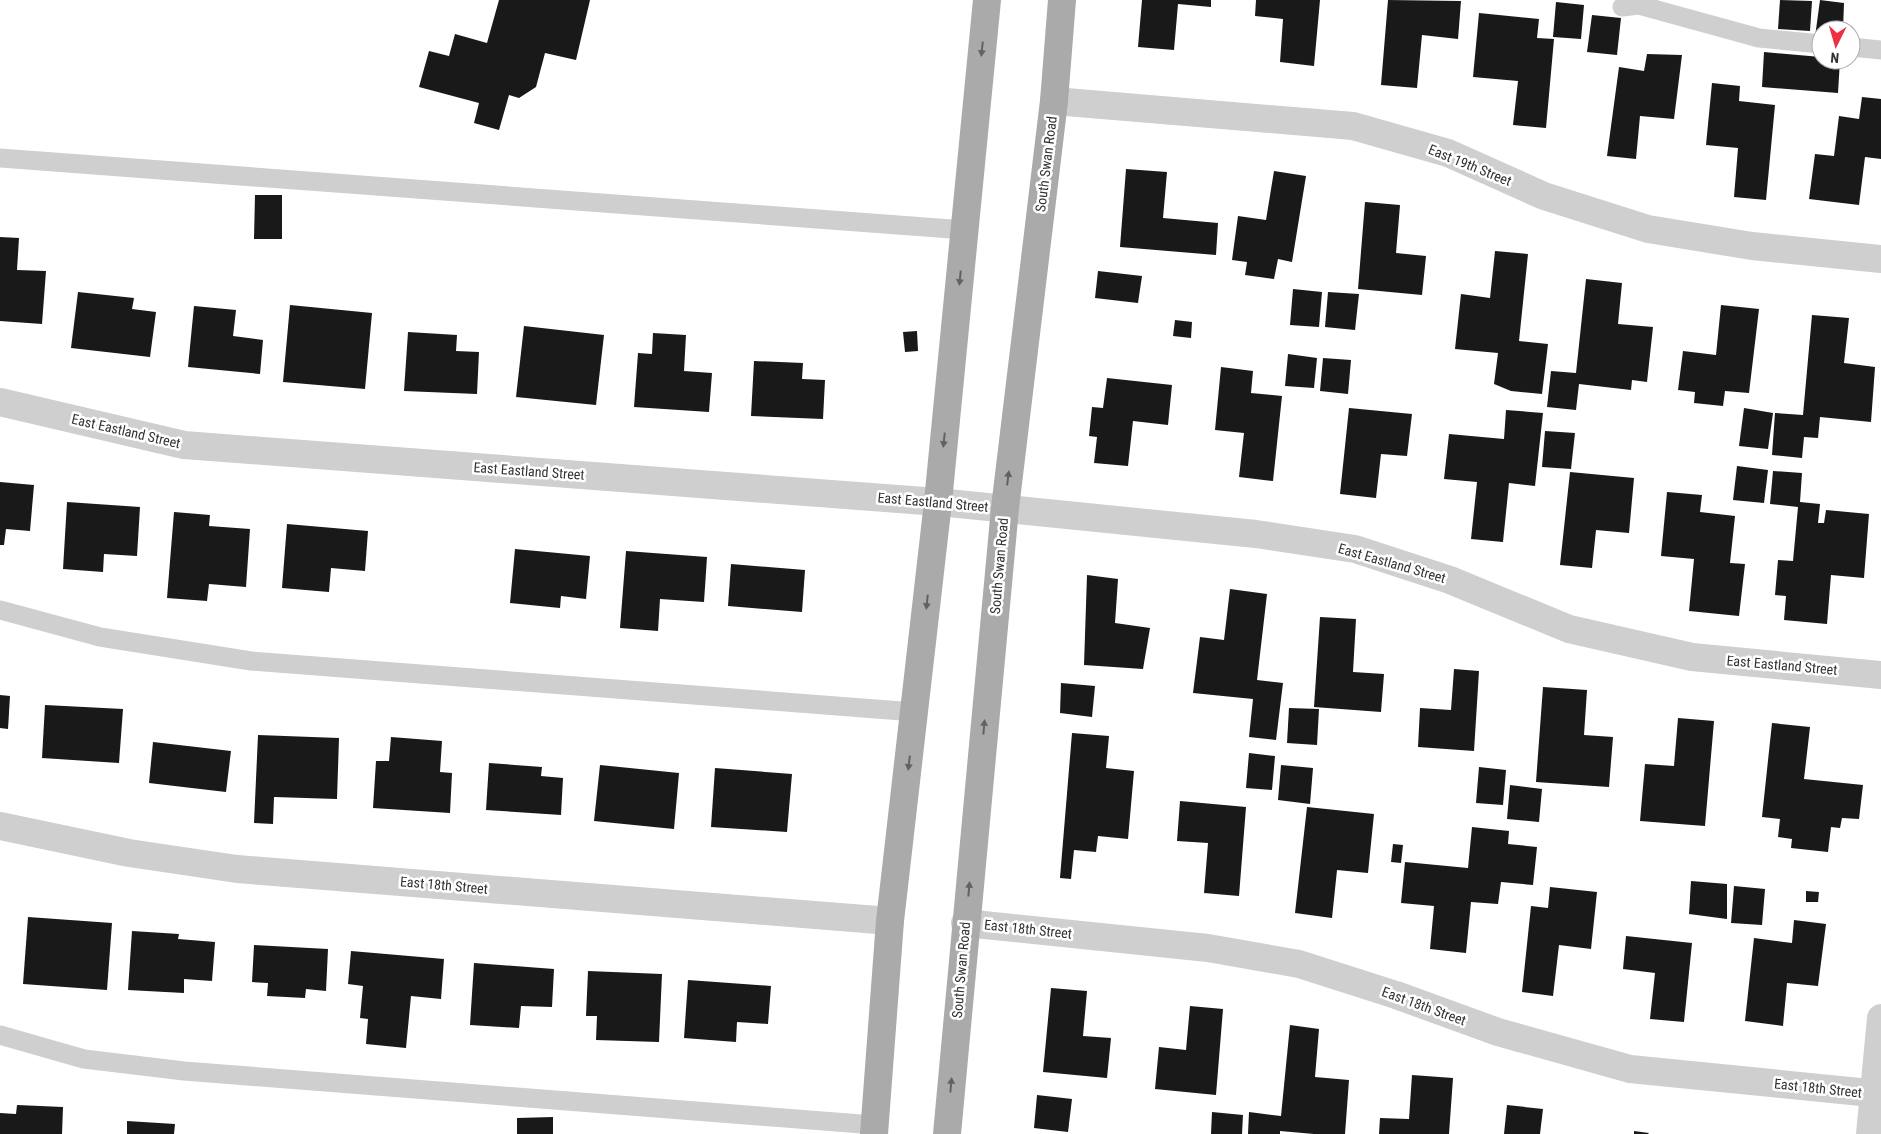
<svg xmlns="http://www.w3.org/2000/svg" width="1881" height="1134" viewBox="0 0 1881 1134" font-family="'Roboto Condensed',sans-serif">
<style>
.building{fill:#191919}
.lines{fill:none;stroke-linecap:round;stroke-linejoin:round}
.service{stroke:#cfcfcf;stroke-width:19}
.minor{stroke:#cfcfcf;stroke-width:28}
.primary{stroke:#aaa;stroke-width:28}
.oneway{fill:#626262}
.labels{text-anchor:middle;stroke-width:5;stroke-linejoin:round;paint-order:stroke}
.street-label{font-size:14px;fill:#323232;stroke:#fff}
</style>
<rect width="100%" height="100%" fill="#fff"/>
<g class="building">
<polygon points="499,0 590,0 576,60 545,53 536,87 519,98 509,95 499,130 474,123 479,103 419,87 429,51 449,56 455,34 487,43"/>
<polygon points="1142,0 1211,0 1211,7 1178,4 1174,50 1138,47"/>
<polygon points="1256,0 1320,0 1314,66 1280,62 1283,19 1255,16"/>
<polygon points="1388,0 1461,1 1458,39 1422,35 1417,88 1381,85"/>
<polygon points="1780,0 1812,1 1810,31 1778,29"/>
<polygon points="1820,0 1844,3 1843,30 1821,30 1821,38 1815,37"/>
<polygon points="1556,2 1584,5 1581,39 1553,37"/>
<polygon points="1479,13 1539,19 1537,38 1554,39 1546,128 1513,125 1518,81 1473,77"/>
<polygon points="1592,15 1621,18 1617,55 1587,52"/>
<polygon points="1764,52 1821,57 1821,60 1840,60 1838,93 1762,87"/>
<polygon points="1647,54 1682,55 1674,119 1640,116 1636,159 1607,156 1619,67 1644,71"/>
<polygon points="1712,83 1740,86 1739,101 1775,105 1766,200 1734,197 1738,148 1706,145"/>
<polygon points="1862,97 1881,99 1881,159 1865,157 1859,205 1809,199 1815,154 1834,156 1839,116 1859,119"/>
<polygon points="1126,169 1167,172 1163,218 1218,223 1216,255 1120,247"/>
<polygon points="1274,171 1306,176 1292,262 1278,259 1274,279 1245,275 1247,262 1232,260 1238,216 1266,220"/>
<polygon points="255,195 282,195 282,239 254,239"/>
<polygon points="1365,202 1400,205 1396,253 1426,256 1422,295 1358,289"/>
<polygon points="0,237 19,238 17,270 46,271 42,324 0,321"/>
<polygon points="1495,251 1528,254 1519,341 1548,344 1542,394 1511,391 1494,384 1498,353 1455,349 1461,294 1490,298"/>
<polygon points="1098,271 1142,276 1138,303 1095,298"/>
<polygon points="1586,279 1622,283 1618,324 1653,327 1647,382 1632,380 1631,390 1579,384 1576,410 1547,407 1551,371 1576,373"/>
<polygon points="1293,289 1322,292 1319,327 1290,325"/>
<polygon points="78,292 134,298 132,309 156,312 150,357 71,348"/>
<polygon points="1328,292 1359,294 1355,330 1325,327"/>
<polygon points="290,305 372,313 365,389 283,382"/>
<polygon points="1721,305 1759,309 1749,393 1725,391 1723,406 1694,403 1695,392 1678,390 1683,351 1716,355"/>
<polygon points="194,306 236,310 233,336 263,340 260,374 188,367"/>
<polygon points="1812,315 1849,318 1844,363 1875,367 1871,422 1820,417 1818,438 1804,437 1802,458 1772,455 1775,413 1803,415"/>
<polygon points="1175,320 1192,322 1191,338 1173,336"/>
<polygon points="524,326 604,335 596,405 516,397"/>
<polygon points="917,331 918,351 905,352 903,332"/>
<polygon points="408,332 457,335 456,351 479,352 477,394 404,391"/>
<polygon points="653,333 686,335 684,371 712,373 709,412 634,407 638,353 652,354"/>
<polygon points="1288,354 1317,358 1314,388 1285,386"/>
<polygon points="1323,358 1351,360 1348,394 1320,391"/>
<polygon points="754,361 803,363 802,379 825,380 823,419 751,416"/>
<polygon points="1221,367 1253,371 1251,393 1282,396 1273,481 1239,477 1244,433 1215,430"/>
<polygon points="1107,378 1172,385 1168,425 1133,421 1128,466 1094,463 1097,437 1089,436 1092,407 1103,408"/>
<polygon points="1349,408 1412,414 1407,456 1381,454 1376,498 1340,494"/>
<polygon points="1744,408 1773,413 1768,449 1739,446"/>
<polygon points="1506,410 1543,413 1535,486 1509,483 1503,542 1471,539 1477,482 1444,479 1449,434 1504,439"/>
<polygon points="1545,431 1575,433 1571,469 1542,467"/>
<polygon points="1737,466 1768,470 1764,503 1733,500"/>
<polygon points="1773,471 1802,473 1800,502 1820,504 1818,523 1824,523 1826,510 1869,514 1864,578 1831,575 1827,624 1784,620 1786,596 1775,595 1778,560 1793,561 1798,507 1770,504"/>
<polygon points="1570,472 1634,478 1629,533 1596,530 1592,568 1560,565"/>
<polygon points="0,482 34,485 30,531 6,529 4,545 0,545"/>
<polygon points="1667,492 1702,495 1700,512 1735,516 1730,563 1745,564 1739,616 1689,611 1694,559 1661,556"/>
<polygon points="67,502 140,507 137,556 104,554 103,572 63,569"/>
<polygon points="174,512 210,515 209,526 250,529 246,587 209,584 207,601 167,598"/>
<polygon points="287,524 368,531 365,571 331,568 329,592 282,588"/>
<polygon points="515,549 590,556 586,599 561,596 560,608 510,603"/>
<polygon points="626,551 707,557 704,602 660,599 658,631 620,628"/>
<polygon points="731,564 805,570 802,612 728,606"/>
<polygon points="1087,575 1118,579 1115,623 1150,628 1143,669 1084,665"/>
<polygon points="1230,589 1267,594 1257,680 1283,683 1276,740 1249,737 1253,699 1193,693 1200,637 1224,640"/>
<polygon points="1320,617 1356,619 1353,672 1384,674 1381,712 1314,707"/>
<polygon points="1454,669 1479,671 1474,751 1418,747 1420,708 1451,710"/>
<polygon points="1061,683 1095,686 1092,717 1060,713"/>
<polygon points="1543,687 1587,690 1584,735 1613,737 1609,787 1536,782"/>
<polygon points="0,695 10,696 8,729 0,728"/>
<polygon points="45,705 123,709 119,763 42,758"/>
<polygon points="1289,708 1319,709 1317,745 1287,743"/>
<polygon points="1678,718 1714,721 1705,826 1640,821 1645,764 1674,766"/>
<polygon points="1772,723 1810,727 1804,779 1863,785 1859,819 1842,818 1840,828 1831,827 1828,852 1791,848 1792,839 1778,837 1780,819 1762,817"/>
<polygon points="1072,733 1109,736 1106,768 1134,771 1128,839 1098,836 1096,852 1074,850 1071,879 1060,878"/>
<polygon points="258,735 339,738 337,799 274,797 273,824 254,823"/>
<polygon points="391,737 442,741 440,772 452,773 450,813 373,808 376,761 389,761"/>
<polygon points="153,742 231,751 226,792 149,783"/>
<polygon points="1249,753 1275,756 1272,790 1246,788"/>
<polygon points="489,763 542,767 541,776 563,778 561,815 486,810"/>
<polygon points="600,765 679,773 674,829 594,821"/>
<polygon points="1281,765 1313,768 1310,804 1278,800"/>
<polygon points="1479,767 1506,770 1503,805 1476,803"/>
<polygon points="715,768 792,774 787,832 711,827"/>
<polygon points="1510,785 1542,789 1539,822 1507,819"/>
<polygon points="1180,801 1246,807 1239,896 1204,893 1208,843 1177,841"/>
<polygon points="1307,807 1374,814 1368,873 1337,870 1332,918 1295,913"/>
<polygon points="1472,827 1509,831 1508,844 1537,847 1533,885 1501,882 1498,904 1471,902 1466,953 1430,949 1434,906 1401,903 1405,862 1468,868"/>
<polygon points="1393,844 1403,845 1401,863 1391,862"/>
<polygon points="1691,881 1727,884 1727,919 1689,914"/>
<polygon points="1734,886 1765,889 1762,925 1731,923"/>
<polygon points="1550,887 1597,892 1591,949 1559,945 1553,996 1522,992 1531,906 1548,908"/>
<polygon points="1806,891 1819,892 1818,902 1806,902"/>
<polygon points="28,917 112,923 107,990 23,984"/>
<polygon points="1794,920 1826,924 1818,986 1787,983 1783,1026 1745,1021 1754,938 1792,943"/>
<polygon points="132,931 179,934 178,939 215,942 212,981 184,979 184,993 128,990"/>
<polygon points="1626,936 1692,943 1684,1022 1650,1019 1655,973 1623,969"/>
<polygon points="254,945 328,949 326,991 306,989 305,998 267,996 268,983 252,982"/>
<polygon points="351,951 444,959 441,999 411,996 406,1048 366,1044 368,1019 360,1018 363,986 348,984"/>
<polygon points="474,963 554,969 552,1007 521,1006 519,1028 470,1025"/>
<polygon points="588,971 662,974 659,1042 596,1040 597,1016 586,1016"/>
<polygon points="688,980 771,986 768,1024 737,1022 736,1042 684,1038"/>
<polygon points="1051,988 1087,991 1083,1036 1111,1038 1107,1078 1043,1072"/>
<polygon points="1190,1006 1223,1009 1216,1095 1155,1089 1159,1047 1186,1050"/>
<polygon points="1290,1025 1319,1029 1315,1077 1349,1080 1345,1134 1314,1134 1280,1131 1280,1134 1248,1134 1249,1112 1281,1116"/>
<polygon points="1412,1075 1453,1078 1449,1134 1379,1134 1380,1118 1409,1119"/>
<polygon points="1037,1095 1072,1099 1068,1132 1034,1128"/>
<polygon points="17,1105 63,1107 62,1134 0,1134 0,1113 16,1114"/>
<polygon points="1507,1105 1543,1109 1540,1134 1504,1134"/>
<polygon points="1212,1112 1243,1115 1242,1134 1211,1134"/>
<polygon points="553,1117 553,1134 517,1134 517,1118"/>
<polygon points="127,1121 175,1124 174,1134 127,1134"/>
<polygon points="1634,1131 1649,1133 1648,1134 1634,1134"/>
</g>
<g class="lines">
<g class="service">
<polyline points="1622,7 1639,5 1759,38 1821,44"/>
<polyline points="1851,47 1881,50"/>
<polyline points="0,158 965,230"/>
<polyline points="0,610 100,637 251,661 915,712"/>
<polyline points="0,1035 84,1059 184,1071 874,1125"/>
</g>
<g class="minor">
<polyline points="1054,101 1353,126 1448,153 1544,196 1648,229 1752,246 1881,259"/>
<polyline points="0,402 184,445 938,502 1256,534 1355,549 1450,580 1569,629 1692,657 1881,675"/>
<polyline points="0,826 129,853 237,869 890,921"/>
<polyline points="965,923 1208,948 1299,964 1396,995 1498,1032 1630,1069 1881,1094"/>
<polyline points="1870,1134 1881,1018"/>
</g>
<g class="primary">
<polyline points="874,1134 890,921 938,502 987,0"/>
<polyline points="947,1134 1005,508 1054,101 1062,0"/>
</g>
</g>
<defs><path id="oneway-solid" d="M-6-.8H1V-3.2L6.5 0L1 3.2V.8H-6Z" transform="scale(1.25)"/></defs>
<g class="oneway">
<use href="#oneway-solid" transform="translate(982 49) rotate(96)"/>
<use href="#oneway-solid" transform="translate(960 278) rotate(96)"/>
<use href="#oneway-solid" transform="translate(944 440) rotate(96)"/>
<use href="#oneway-solid" transform="translate(1008 478) rotate(-83)"/>
<use href="#oneway-solid" transform="translate(927 602) rotate(96)"/>
<use href="#oneway-solid" transform="translate(984 727) rotate(-85)"/>
<use href="#oneway-solid" transform="translate(909 763) rotate(97)"/>
<use href="#oneway-solid" transform="translate(969 889) rotate(-85)"/>
<use href="#oneway-solid" transform="translate(951 1085) rotate(-85)"/>
</g>
<g class="labels">
<g class="street-label">
<text transform="translate(1046 164) rotate(-83)" y="5">South Swan Road</text>
<text transform="translate(1470 165) rotate(22)" y="5">East 19th Street</text>
<text transform="translate(126 431) rotate(13)" y="5">East Eastland Street</text>
<text transform="translate(529 471) rotate(4)" y="5">East Eastland Street</text>
<text transform="translate(933 502) rotate(5)" y="5">East Eastland Street</text>
<text transform="translate(1392 563) rotate(16)" y="5">East Eastland Street</text>
<text transform="translate(999 566) rotate(-85)" y="5">South Swan Road</text>
<text transform="translate(1782 665) rotate(5)" y="5">East Eastland Street</text>
<text transform="translate(444 885) rotate(5)" y="5">East 18th Street</text>
<text transform="translate(1028 929) rotate(6)" y="5">East 18th Street</text>
<text transform="translate(961 970) rotate(-85)" y="5">South Swan Road</text>
<text transform="translate(1424 1006) rotate(20)" y="5">East 18th Street</text>
<text transform="translate(1818 1088) rotate(6)" y="5">East 18th Street</text>
</g>
</g>
<g transform="translate(1836 45) rotate(185)"><circle r="24" fill="#ffffff" stroke="#adadad"/>
<path d="M0-4L9 19L0 12L-9 19Z" fill="#ef2f44"/>
<text y="-8" font-size="14" font-weight="bold" text-anchor="middle" fill="#323232">N</text>
</g>
</svg>
